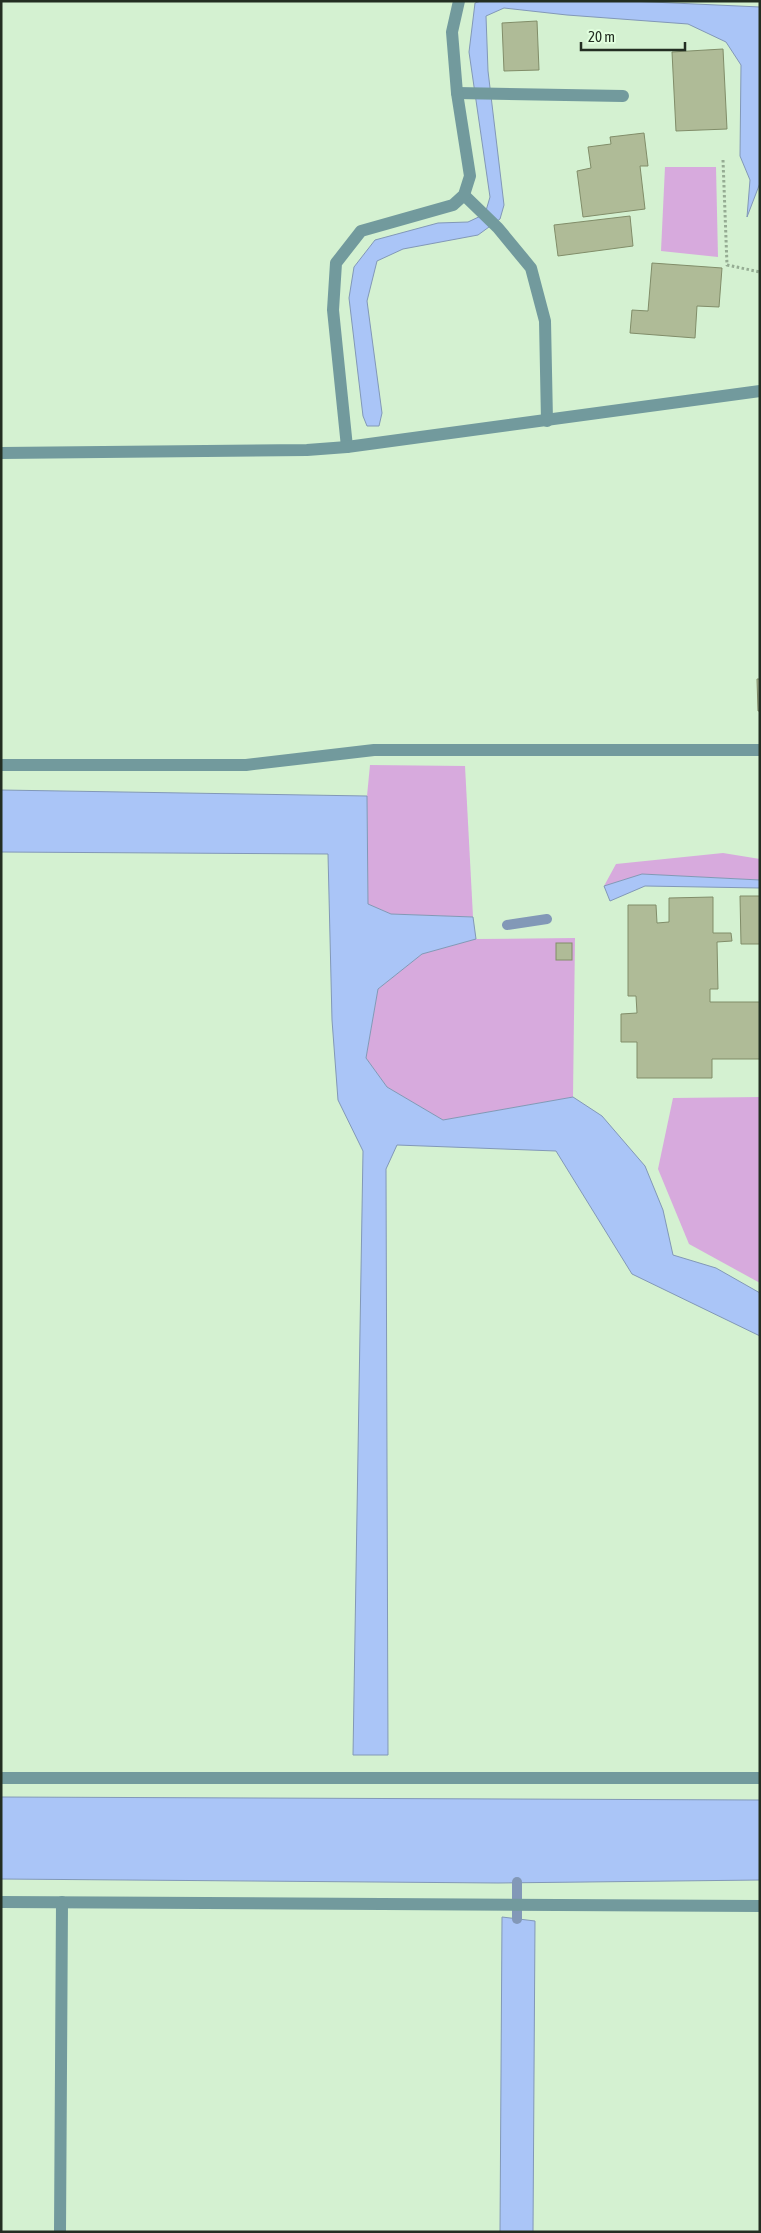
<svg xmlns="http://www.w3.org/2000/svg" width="761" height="2233" viewBox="0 0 761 2233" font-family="'Asap Condensed',sans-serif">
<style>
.green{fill:#d7aadd}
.water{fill:#aac5f7;stroke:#8298b7}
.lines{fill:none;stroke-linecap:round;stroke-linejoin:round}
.stream{stroke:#8298b7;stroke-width:10}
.building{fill:#afbb97;stroke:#818d69}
.path{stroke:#95ac93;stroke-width:3;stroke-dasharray:2.5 2.5;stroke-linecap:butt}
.street{stroke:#729a9d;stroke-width:12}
</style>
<rect width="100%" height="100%" fill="#d4f1d1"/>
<g class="green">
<polygon points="665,167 716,167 718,257 661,251"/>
<polygon points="370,765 465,766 473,917 391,914 368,904 367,796"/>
<polygon points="723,853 760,859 760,880 642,874 604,886 616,864"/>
<polygon points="575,938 573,1097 443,1120 387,1087 366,1058 378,989 422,954 476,939"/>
<polygon points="760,1097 760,1283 689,1244 658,1169 673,1098"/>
</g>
<g class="water">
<polygon points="481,1 630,1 760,7 760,183 747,217 750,180 740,156 741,65 726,42 688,24 567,15 504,8 486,16 488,71 504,205 500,219 478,235 403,249 377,261 367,301 382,413 379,426 367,426 363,416 349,298 354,267 375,240 438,223 468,222 485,214 490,197 469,52 475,3"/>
<polygon points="1,790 367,796 368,904 391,914 473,917 476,939 422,954 378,989 366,1058 387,1087 443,1120 573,1097 602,1116 645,1166 663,1210 673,1255 716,1268 760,1293 760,1336 632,1274 556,1151 397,1145 386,1169 388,1755 353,1755 363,1151 338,1100 332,1020 328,854 1,852"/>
<polygon points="642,874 760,880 760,888 645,886 610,901 604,886"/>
<polygon points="1,1797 760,1800 760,1880 498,1883 1,1879"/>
<polygon points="502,1917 535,1921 533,2232 500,2232"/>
</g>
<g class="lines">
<g class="stream">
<polyline points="507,925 547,919"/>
<polyline points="517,1919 517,1882"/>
</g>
</g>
<g class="building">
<polygon points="537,21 539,70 504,71 502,23"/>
<polygon points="723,49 727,129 676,131 672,52"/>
<polygon points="644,133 648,166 640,166 645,209 583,217 577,171 591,168 588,147 611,144 610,137"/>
<polygon points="630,216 633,246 558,256 554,225"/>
<polygon points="652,263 722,268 719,307 697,306 695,338 630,333 632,310 648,311"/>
<polygon points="757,679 760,679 760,711 758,711"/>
<polygon points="740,896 760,896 760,944 741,944"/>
<polygon points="713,897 713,933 731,933 732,941 717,942 718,989 710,989 710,1002 760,1002 760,1059 712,1059 712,1078 637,1078 637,1042 621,1042 621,1014 637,1013 636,996 628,996 628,905 656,905 657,923 669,922 669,898"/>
<rect x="556" y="943" width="16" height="17"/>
</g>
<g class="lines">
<polyline class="path" points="723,160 727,265 760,272"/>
<g class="street">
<polyline points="457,93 623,96"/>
<polyline points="464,195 498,228 531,268 545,321 547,421"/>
<polyline points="347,447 333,310 336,263 361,231 453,205 464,195 470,176 457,93 452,32 459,1"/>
<polyline points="1,453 307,450 347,447 760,391"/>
<polyline points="1,765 246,765 374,750 760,750"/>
<polyline points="1,1778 760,1778"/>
<polyline points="1,1902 760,1906"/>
<polyline points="60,2232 62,1902"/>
</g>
</g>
<rect width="761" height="2233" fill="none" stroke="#232e22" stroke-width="5"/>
<path d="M581 42v8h104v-8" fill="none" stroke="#232e22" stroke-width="2.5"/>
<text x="588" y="42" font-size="15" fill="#232e22" stroke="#e1ffde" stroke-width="4" paint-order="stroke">20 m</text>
</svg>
